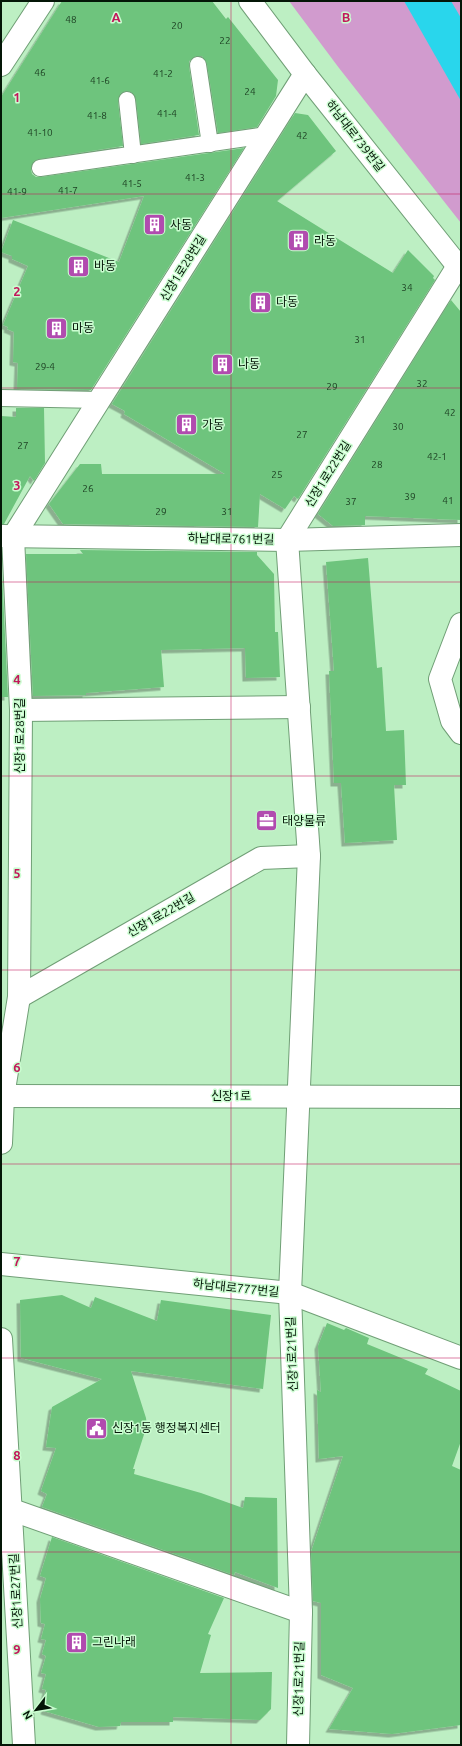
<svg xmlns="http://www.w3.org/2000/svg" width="462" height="1746" viewBox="0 0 462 1746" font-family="Ubuntu,'Noto Sans KR',sans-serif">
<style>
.green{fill:#d19bce}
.water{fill:#29d6ec}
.building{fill:#6ec47d;filter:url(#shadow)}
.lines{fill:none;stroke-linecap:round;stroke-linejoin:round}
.lane-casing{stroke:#709f76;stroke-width:18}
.street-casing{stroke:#709f76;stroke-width:24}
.lane{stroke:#fff;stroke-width:16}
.street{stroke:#fff;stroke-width:22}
.grid{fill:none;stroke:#c2185b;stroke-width:1;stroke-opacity:0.55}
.labels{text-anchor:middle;stroke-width:3;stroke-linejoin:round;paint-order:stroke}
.number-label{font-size:10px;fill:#1e4224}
.street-label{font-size:12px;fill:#041607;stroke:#cafdd0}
.poi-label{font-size:12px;fill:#041607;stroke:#cafdd0;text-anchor:start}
.grid-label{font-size:13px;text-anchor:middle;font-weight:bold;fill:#c2185b;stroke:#cafdd0;stroke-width:3;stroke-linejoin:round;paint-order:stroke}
</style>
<defs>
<filter id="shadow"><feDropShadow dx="-3.5" dy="3.5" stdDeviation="0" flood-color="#0004"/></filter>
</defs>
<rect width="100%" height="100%" fill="#bdefc3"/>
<polygon class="green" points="289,1 461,1 461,223 339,68"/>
<polygon class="water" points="404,1 451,1 461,18 461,101"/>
<g class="building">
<polygon points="62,1 212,1 226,19 228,17 278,80 276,96 257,127 218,133 207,64 202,56 196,56 189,61 189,66 199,135 141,144 136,99 131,92 126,91 121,93 118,101 123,146 39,159 34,161 31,169 32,174 36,177 41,177 244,148 91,390 17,389 18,363 13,362 14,332 7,329 8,327 3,325 28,266 12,259 12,256 1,252 13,220 119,262 144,196 1,218 1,97"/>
<polygon points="295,113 308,115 336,151 277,201 393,273 408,250 434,276 433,278 435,280 298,499 294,496 285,509 260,494 258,527 63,524 49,504 80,464 101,464 102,474 225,474 124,414 125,411 112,404"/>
<polygon points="451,300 461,312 461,520 365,516 365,525 333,526 318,514"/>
<polygon points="16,408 44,408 45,463 34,481 30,476 4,524 1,524 1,416 16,417"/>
<polygon points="80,550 257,552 257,555 274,574 275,632 278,632 280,677 246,678 245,648 161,650 164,687 86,693 86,695 33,696 26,554 83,554"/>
<polygon points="1,553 8,697 1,697"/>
<polygon points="368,558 377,668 382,667 386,731 404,730 406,785 394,785 397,840 345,843 341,783 334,783 329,671 334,671 326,562"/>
<polygon points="62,1295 91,1308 95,1297 157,1321 161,1300 271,1315 263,1389 131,1371 146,1418 147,1425 133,1469 135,1469 134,1474 201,1493 243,1508 245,1497 277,1498 278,1588 235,1572 234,1575 42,1507 47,1494 41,1491 56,1448 46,1447 52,1407 102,1379 21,1358 20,1300"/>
<polygon points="327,1323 344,1330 346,1328 369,1338 367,1344 428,1369 425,1374 461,1391 461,1441 452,1466 461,1470 461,1725 392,1734 329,1729 353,1688 321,1675 321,1603 313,1601 311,1552 343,1456 319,1459 317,1390 321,1392 318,1346"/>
<polygon points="52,1537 224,1598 208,1634 211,1635 200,1673 272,1672 271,1709 260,1720 173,1717 173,1722 121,1722 120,1726 99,1727 44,1711 46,1705 42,1704 46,1690 42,1689 46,1674 41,1673 46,1656 42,1654 46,1640 41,1639 45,1624 41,1623 40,1599 46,1578 40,1576"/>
</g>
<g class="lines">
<defs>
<g id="lane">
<polyline points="198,65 210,144"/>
<polyline points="127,100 133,155"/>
<polyline points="40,168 267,135"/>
<polyline points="1,398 99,400"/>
</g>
<g id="street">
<polyline points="250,1 305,74 461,270"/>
<polyline points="1,65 43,1"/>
<polyline points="2,536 287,540 461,535"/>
<polyline points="461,624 440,679 452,721 461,733"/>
<polyline points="21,710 299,707"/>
<polyline points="19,997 261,858 309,856"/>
<polyline points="1,1096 461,1097"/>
<polyline points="1,1143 3,1096 19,997 21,710 13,537 305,74"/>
<polyline points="1,1264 290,1293 461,1358"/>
<polyline points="1,1339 24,1745"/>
<polyline points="1,1506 301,1612"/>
<polyline points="298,1745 301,1612 290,1293 309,856 287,540 458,266"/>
</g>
</defs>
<use href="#lane" class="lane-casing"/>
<use href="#street" class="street-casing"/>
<use href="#lane" class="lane"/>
<use href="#street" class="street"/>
</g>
<path class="grid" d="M231,1V1745M1,194H461M1,388H461M1,582H461M1,776H461M1,970H461M1,1164H461M1,1358H461M1,1552H461"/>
<defs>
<symbol id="building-square" viewBox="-11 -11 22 22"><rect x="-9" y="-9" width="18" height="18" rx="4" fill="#b14baf" stroke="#cafdd0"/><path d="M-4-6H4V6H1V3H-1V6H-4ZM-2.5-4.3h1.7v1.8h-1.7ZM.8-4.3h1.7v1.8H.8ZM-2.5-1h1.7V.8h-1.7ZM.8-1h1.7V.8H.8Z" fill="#fff"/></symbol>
<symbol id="office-square" viewBox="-11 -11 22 22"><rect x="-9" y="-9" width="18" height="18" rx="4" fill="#b14baf" stroke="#cafdd0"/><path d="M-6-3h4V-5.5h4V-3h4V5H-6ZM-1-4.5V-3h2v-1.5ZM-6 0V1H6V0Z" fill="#fff"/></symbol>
<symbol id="civic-square" viewBox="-11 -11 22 22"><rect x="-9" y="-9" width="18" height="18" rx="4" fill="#b14baf" stroke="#cafdd0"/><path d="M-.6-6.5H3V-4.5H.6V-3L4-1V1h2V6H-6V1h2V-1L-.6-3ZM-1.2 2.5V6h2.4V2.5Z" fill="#fff"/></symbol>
</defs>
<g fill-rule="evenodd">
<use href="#building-square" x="142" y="212" width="25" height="25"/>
<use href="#building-square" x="286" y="228" width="25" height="25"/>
<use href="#building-square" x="66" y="254" width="25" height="25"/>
<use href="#building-square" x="248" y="290" width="25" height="25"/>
<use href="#building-square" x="44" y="316" width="25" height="25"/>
<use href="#building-square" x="210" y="352" width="25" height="25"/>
<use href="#building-square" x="174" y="412" width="25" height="25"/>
<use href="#office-square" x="254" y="808" width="25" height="25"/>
<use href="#civic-square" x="84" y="1416" width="25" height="25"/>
<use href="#building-square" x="64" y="1630" width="25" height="25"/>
</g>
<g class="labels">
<g class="number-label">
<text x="71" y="23">48</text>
<text x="177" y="29">20</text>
<text x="225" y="44">22</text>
<text x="40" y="76">46</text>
<text x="163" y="77">41-2</text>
<text x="100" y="84">41-6</text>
<text x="250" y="95">24</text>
<text x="167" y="117">41-4</text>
<text x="97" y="119">41-8</text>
<text x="40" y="136">41-10</text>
<text x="302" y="139">42</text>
<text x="195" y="181">41-3</text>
<text x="132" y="187">41-5</text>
<text x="68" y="194">41-7</text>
<text x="17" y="195">41-9</text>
<text x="407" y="291">34</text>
<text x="360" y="343">31</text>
<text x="45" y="370">29-4</text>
<text x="422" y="387">32</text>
<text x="332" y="390">29</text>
<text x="450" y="416">42</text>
<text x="398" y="430">30</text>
<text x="302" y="438">27</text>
<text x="23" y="449">27</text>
<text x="437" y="460">42-1</text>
<text x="377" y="468">28</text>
<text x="277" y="478">25</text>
<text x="88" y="492">26</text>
<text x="410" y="500">39</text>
<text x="448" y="504">41</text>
<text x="351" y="505">37</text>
<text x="161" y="515">29</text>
<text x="227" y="515">31</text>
</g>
<g class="street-label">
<text transform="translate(355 136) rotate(52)" y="4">하남대로739번길</text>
<text transform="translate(183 268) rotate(-58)" y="4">신장1로28번길</text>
<text transform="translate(328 474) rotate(-58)" y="4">신장1로22번길</text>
<text transform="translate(231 539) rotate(1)" y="4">하남대로761번길</text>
<text transform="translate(20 736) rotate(-90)" y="4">신장1로28번길</text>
<text transform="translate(161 915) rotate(-30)" y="4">신장1로22번길</text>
<text x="231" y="1100">신장1로</text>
<text transform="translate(236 1288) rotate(6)" y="4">하남대로777번길</text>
<text transform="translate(292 1354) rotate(-92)" y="4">신장1로21번길</text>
<text transform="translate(16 1591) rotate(-93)" y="4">신장1로27번길</text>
<text transform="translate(299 1679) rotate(-89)" y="4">신장1로21번길</text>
</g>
<g class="poi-label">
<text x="170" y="229">사동</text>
<text x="314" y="245">라동</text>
<text x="94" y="270">바동</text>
<text x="276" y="306">다동</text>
<text x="72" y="332">마동</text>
<text x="238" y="368">나동</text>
<text x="202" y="429">가동</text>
<text x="282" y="825">태양물류</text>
<text x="112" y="1432">신장1동 행정복지센터</text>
<text x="92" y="1646">그린나래</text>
</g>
</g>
<g class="grid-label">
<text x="116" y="22">A</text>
<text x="346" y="22">B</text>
<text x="17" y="102">1</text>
<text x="17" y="296">2</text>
<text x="17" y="490">3</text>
<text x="17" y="684">4</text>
<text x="17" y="878">5</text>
<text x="17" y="1072">6</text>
<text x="17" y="1266">7</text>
<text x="17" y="1460">8</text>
<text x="17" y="1654">9</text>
</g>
<rect width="462" height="1746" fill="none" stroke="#041607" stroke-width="4"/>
<g transform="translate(36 1710) rotate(239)" stroke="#cafdd0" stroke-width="3" paint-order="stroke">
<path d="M0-3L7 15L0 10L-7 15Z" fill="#041607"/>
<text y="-6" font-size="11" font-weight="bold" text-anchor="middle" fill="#041607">N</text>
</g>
</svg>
